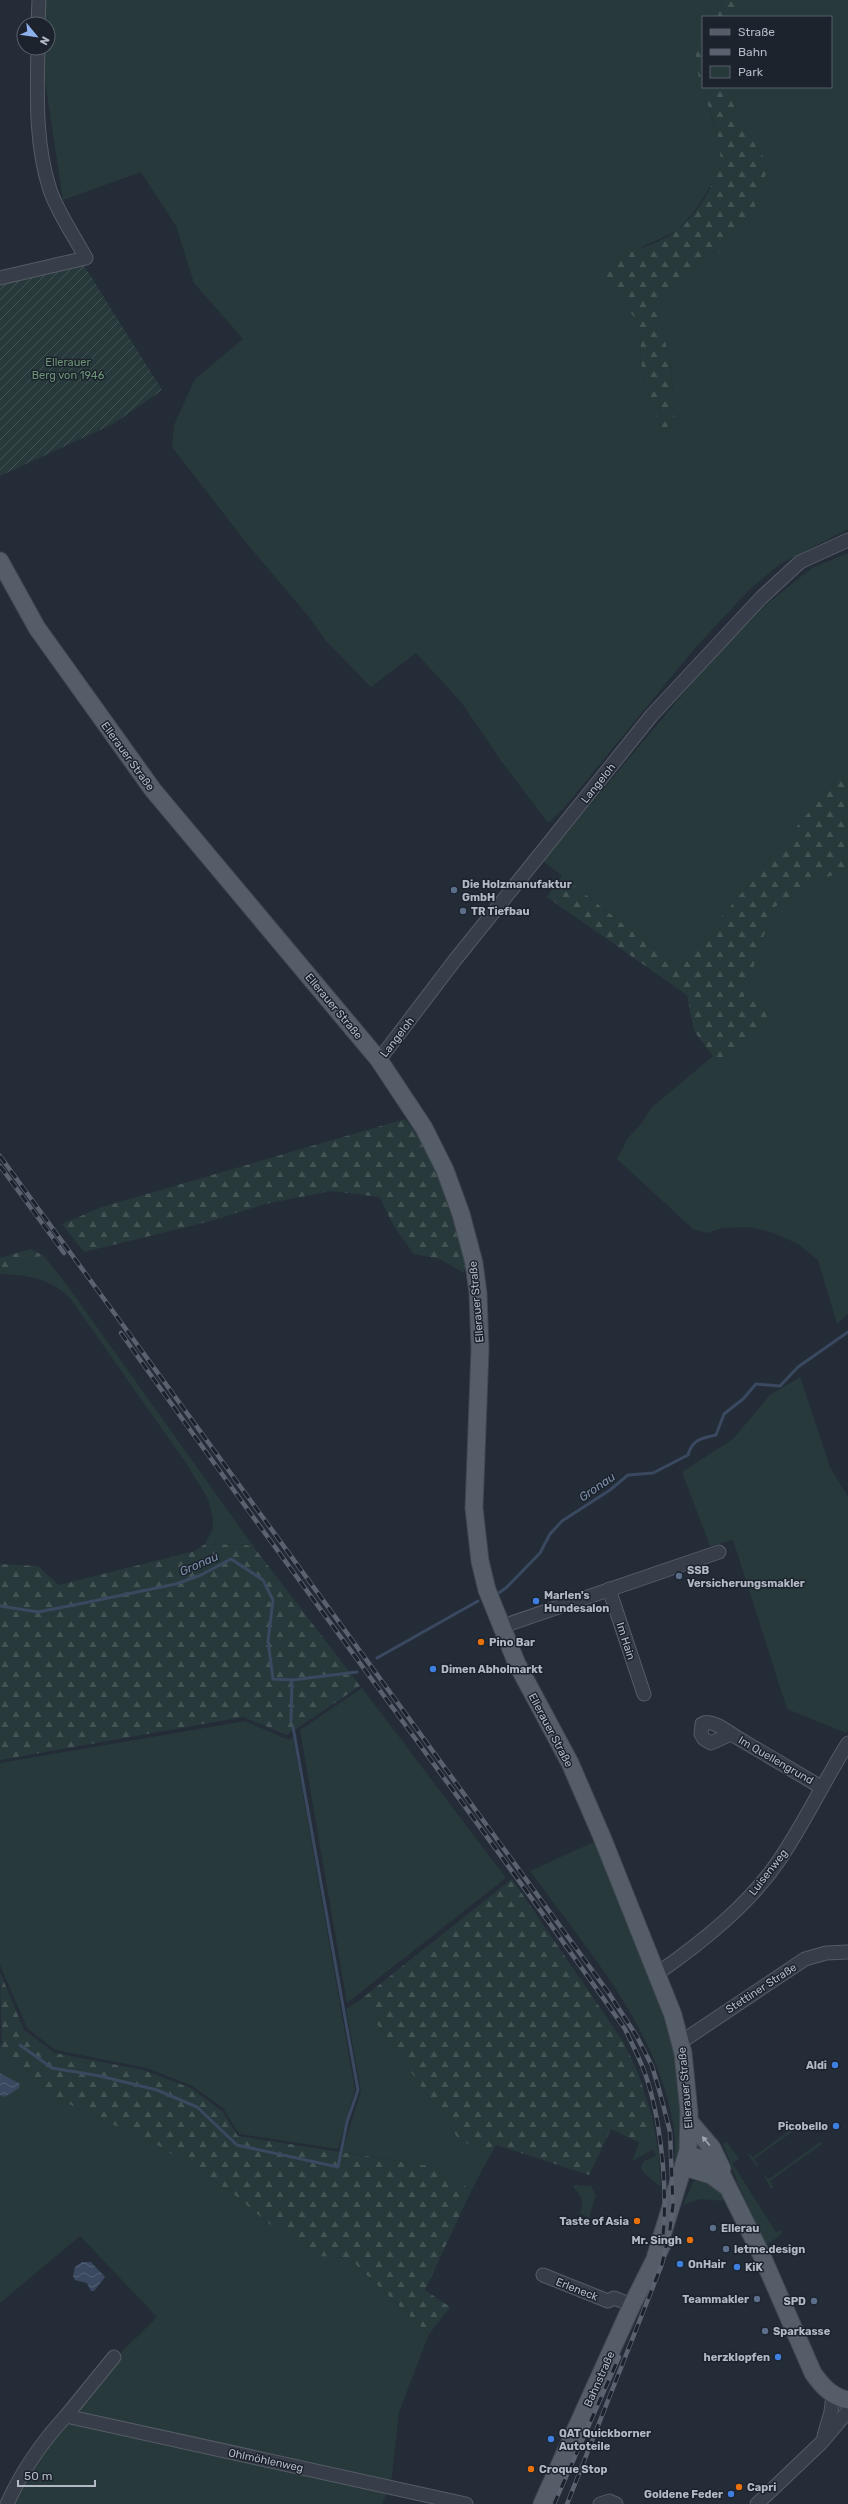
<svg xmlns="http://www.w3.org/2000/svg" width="848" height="2504" viewBox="0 0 848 2504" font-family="Rubik,sans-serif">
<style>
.green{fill:#27393a}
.forest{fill:url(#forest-firs)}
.garden{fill:url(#garden-furrows)}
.water{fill:url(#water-waves)}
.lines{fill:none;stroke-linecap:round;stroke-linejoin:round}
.stream{stroke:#3a4960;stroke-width:3}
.minor-casing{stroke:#555c66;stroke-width:15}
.major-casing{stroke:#404752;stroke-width:19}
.minor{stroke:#373e49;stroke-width:13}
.major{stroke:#555d69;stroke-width:17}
.rail-casing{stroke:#5a626f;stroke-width:4.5}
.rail{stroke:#1c232d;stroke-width:3;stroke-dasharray:9;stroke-linecap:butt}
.oneway{fill:#9fa7b3}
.service-dot{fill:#5c6f8a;stroke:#1c232d;stroke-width:1.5}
.shop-dot{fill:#3f7fe0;stroke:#1c232d;stroke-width:1.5}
.food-dot{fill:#e8710a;stroke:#1c232d;stroke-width:1.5}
.labels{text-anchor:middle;stroke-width:3;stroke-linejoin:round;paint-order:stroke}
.park-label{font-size:11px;fill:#6b9375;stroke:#1c232d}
.street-label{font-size:11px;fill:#b2b9c5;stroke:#1c232d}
.poi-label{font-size:11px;font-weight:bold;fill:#b2b9c5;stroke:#1c232d;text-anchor:start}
.water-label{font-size:12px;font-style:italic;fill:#7c8faa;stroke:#1c232d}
</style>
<defs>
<pattern id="forest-firs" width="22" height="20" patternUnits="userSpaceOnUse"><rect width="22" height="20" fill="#27393a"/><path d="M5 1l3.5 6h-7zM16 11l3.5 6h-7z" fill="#445455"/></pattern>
<pattern id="garden-furrows" width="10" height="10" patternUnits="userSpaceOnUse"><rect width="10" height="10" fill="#27393a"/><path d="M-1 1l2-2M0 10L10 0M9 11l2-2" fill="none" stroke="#445455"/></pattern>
<pattern id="water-waves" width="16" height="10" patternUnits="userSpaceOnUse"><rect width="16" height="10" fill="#3a4960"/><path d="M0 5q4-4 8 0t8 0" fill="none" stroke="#546175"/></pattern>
</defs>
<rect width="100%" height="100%" fill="#242c38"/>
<g class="green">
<polygon points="44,0 722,0 717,17 703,17 703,34 696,56 706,101 720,141 721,161 715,179 696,209 677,231 642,247 610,284 640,325 641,361 645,384 662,432 674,420 671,366 657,307 676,287 732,241 769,166 741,123 729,87 831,87 831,17 737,17 739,0 848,0 848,529 780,564 748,591 695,648 563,809 548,823 502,762 461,702 416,653 371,687 325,640 309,617 248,545 172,447 174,425 195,379 243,339 194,283 176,226 141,172 63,200 44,74 44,48 48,48 48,24 44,24"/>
<polygon points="848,553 848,765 679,968 543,861 709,663 768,603 812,568"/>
<polygon points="848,872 848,1314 837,1324 818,1260 798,1244 771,1232 748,1227 723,1228 707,1233 693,1229 617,1159 628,1138 642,1123 651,1108 713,1056 719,1064 773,908 822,878"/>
<path d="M44,1256L67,1285L256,1550L247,1545L205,1544L213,1529V1518L208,1499L188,1466L70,1298C51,1278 26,1275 0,1274L35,1257Z"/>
<polygon points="800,1377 830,1467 848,1497 848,1730 846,1733 787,1709 733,1540 710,1546 682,1472 733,1439 770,1395"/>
<polygon points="362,1688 506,1878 347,2003 300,1730"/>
<polygon points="245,1721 289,1740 293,1737 355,2090 338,2149 239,2134 223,2108 192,2086 147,2068 55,2050 27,2028 0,1965 0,1763"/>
<path d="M598,1840C638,1940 705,2065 674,2175C674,2160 676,2144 674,2129C659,2029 587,1950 530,1871Z"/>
<polygon points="360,2000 457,2137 489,2157 471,2191 443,2168 342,2152 361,2091 346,2009"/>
<polygon points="0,2042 2,2047 54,2097 159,2146 231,2192 268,2223 317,2256 349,2258 429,2334 399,2412 391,2484 382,2504 3,2504 45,2428 157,2317 80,2236 0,2303"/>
<polygon points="804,2120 806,2122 754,2159 758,2165 757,2167 747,2153 753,2157"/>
<polygon points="653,2121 659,2156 661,2187 644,2173 641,2168 644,2161 656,2156 654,2149 632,2161 639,2143"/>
<polygon points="727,2142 739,2159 732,2163 776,2232 783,2230 781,2235 766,2245 739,2186 723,2144"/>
<polygon points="820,2142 822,2144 770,2181 774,2187 771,2189 763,2174 769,2179"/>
<polygon points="703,2178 715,2185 724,2198 723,2201 700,2199 683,2205 693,2182"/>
<path d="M574,2185L591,2186L596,2195L589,2218L580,2213C584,2202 582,2196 574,2188Z"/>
</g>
<g class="forest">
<polygon points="722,0 739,0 737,17 717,17"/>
<path d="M703,34V87H729L741,123L769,166C762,182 757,207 748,220C724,256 685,277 657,307L671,366L674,420L662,432L645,384L641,361L640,325L610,284L602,262C622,255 661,244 678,230C700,212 727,169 719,140C713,113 697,85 696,57C695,50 701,41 703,34Z"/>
<polygon points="848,765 848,872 822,878 773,908 740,1008 757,996 769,1021 747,1048 719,1064 694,1031 687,995 547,897 562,876 679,968"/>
<polygon points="405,1119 426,1146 437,1168 467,1258 464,1273 440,1259 414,1254 393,1225 380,1197 331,1191 265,1204 211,1221 84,1252 62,1224 102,1207"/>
<polygon points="31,1249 44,1256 35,1257 0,1274 0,1258"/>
<polygon points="205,1544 247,1545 256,1550 360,1686 287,1735 243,1717 0,1760 0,1564 38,1566 59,1585 195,1551"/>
<polygon points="512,1879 624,2043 639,2075 653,2121 640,2143 611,2129 589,2175 496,2145 489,2157 457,2137 360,2000"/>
<polygon points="0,1972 24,2030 55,2053 143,2070 191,2088 222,2111 238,2136 443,2168 471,2191 425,2290 450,2307 429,2334 349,2258 317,2256 268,2223 231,2192 159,2146 54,2097 2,2047"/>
</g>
<polygon class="garden" points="83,264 162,390 113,424 0,476 0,283"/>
<g class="water">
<polygon points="0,2073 20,2084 19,2088 5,2097 0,2095"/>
<polygon points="82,2262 91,2262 105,2277 94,2291 91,2291 87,2283 75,2280 73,2276 75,2267"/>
</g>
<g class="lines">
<g class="stream">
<path d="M499,1593L507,1587L540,1553L550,1534L562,1521L610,1490L628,1475L653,1473L688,1455C692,1440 701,1438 716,1435L724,1414L743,1399L756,1384L780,1386L798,1367L848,1332"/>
<polyline points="0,1606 38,1612 74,1605 176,1584 201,1575 231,1559 263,1580 273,1600 268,1641 273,1679 292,1680 357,1672"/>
<polyline points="377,1658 478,1601"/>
<polyline points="291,1721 292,1680"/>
<polyline points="20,2045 52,2068 100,2076 157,2090 197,2107 237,2145 338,2167 347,2122 358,2090 293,1727"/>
</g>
<defs>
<g id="minor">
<polyline points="38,24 39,0"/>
<path d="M0,278L86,258C74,236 58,213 50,190C35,144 37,96 38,48"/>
<polyline points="379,1060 455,960 652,715 761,598 800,562 848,540"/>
<polyline points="609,1589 644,1694"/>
<polyline points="500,1627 719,1552"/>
<path d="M731,1734L711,1743L704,1739L701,1734L702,1724C712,1718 729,1733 738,1738L821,1787"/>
<path d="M658,1973C702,1942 749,1905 780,1859C805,1822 824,1781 848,1743"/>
<polyline points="681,2042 805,1959 826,1953 848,1952"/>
<polyline points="543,2275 608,2301 614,2298 632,2305"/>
<polyline points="66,2416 114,2357"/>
<polyline points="824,2436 831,2412 833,2395"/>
<path d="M7,2504C22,2471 41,2443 66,2416L466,2504"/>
<polyline points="600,2504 609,2501 616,2504"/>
<polyline points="757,2504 822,2442 848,2411"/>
</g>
<g id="major">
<polyline points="0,561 37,628 153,790 379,1060 424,1128 445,1170 461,1214 474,1263 478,1293 480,1349 474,1508 480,1561 487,1590 517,1664 570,1763 602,1837 673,2015 683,2053 689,2112 688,2151 656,2255"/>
<polyline points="689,2121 712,2148 722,2169"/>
<path d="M684,2164L689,2159L695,2157L707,2160L719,2169L762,2256L813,2373C822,2386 832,2397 848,2400"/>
<polyline points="691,2169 711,2175 726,2186"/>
<polyline points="542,2504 632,2305 662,2245"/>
</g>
</defs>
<use href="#minor" class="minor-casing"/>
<use href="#major" class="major-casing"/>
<use href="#minor" class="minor"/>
<use href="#major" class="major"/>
<defs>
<g id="rail">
<polyline points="0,1156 608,1992 636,2035 652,2066 660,2093 670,2132 673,2205 670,2229 662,2264 567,2504"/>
<polyline points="0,1166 64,1253"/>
<path d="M121,1333C286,1567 460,1795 625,2029C631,2042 638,2055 643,2068C661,2114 669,2195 662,2243"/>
<polyline points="554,2504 619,2357"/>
</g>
</defs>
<use href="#rail" class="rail-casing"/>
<use href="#rail" class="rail"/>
</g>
<defs><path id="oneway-solid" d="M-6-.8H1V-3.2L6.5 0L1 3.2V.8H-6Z"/></defs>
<use class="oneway" href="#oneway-solid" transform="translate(706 2141) rotate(-130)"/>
<g class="service-dot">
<circle cx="454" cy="890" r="4"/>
<circle cx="463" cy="911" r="4"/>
<circle cx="679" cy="1576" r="4"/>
<circle cx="713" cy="2228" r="4"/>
<circle cx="726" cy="2249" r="4"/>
<circle cx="757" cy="2299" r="4"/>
<circle cx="814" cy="2301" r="4"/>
<circle cx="765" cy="2331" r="4"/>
</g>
<g class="shop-dot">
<circle cx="536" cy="1601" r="4"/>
<circle cx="433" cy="1669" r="4"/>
<circle cx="835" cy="2065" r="4"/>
<circle cx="836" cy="2126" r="4"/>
<circle cx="680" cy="2264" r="4"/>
<circle cx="737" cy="2267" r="4"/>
<circle cx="778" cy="2357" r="4"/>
<circle cx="551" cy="2439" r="4"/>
<circle cx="731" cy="2494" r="4"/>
</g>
<g class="food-dot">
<circle cx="481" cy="1642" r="4"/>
<circle cx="637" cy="2221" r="4"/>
<circle cx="690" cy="2240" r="4"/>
<circle cx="531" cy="2469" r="4"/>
<circle cx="739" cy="2487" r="4"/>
</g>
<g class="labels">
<g class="park-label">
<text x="68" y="366">Ellerauer<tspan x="68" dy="13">Berg von 1946</tspan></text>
</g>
<g class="street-label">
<text transform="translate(128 756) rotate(54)" y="4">Ellerauer Straße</text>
<text transform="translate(598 783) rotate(-51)" y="4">Langeloh</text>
<text transform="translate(334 1006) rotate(50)" y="4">Ellerauer Straße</text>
<text transform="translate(397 1037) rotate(-52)" y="4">Langeloh</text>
<text transform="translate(476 1302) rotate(-95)" y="4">Ellerauer Straße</text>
<text transform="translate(626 1641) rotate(72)" y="4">Im Hain</text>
<text transform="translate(551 1730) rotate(62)" y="4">Ellerauer Straße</text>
<text transform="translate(776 1760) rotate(30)" y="4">Im Quellengrund</text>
<text transform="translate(768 1872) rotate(-52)" y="4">Luisenweg</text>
<text transform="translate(761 1988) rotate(-33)" y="4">Stettiner Straße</text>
<text transform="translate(685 2088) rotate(-95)" y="4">Ellerauer Straße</text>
<text transform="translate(577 2289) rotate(22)" y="4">Erleneck</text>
<text transform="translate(599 2379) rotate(-66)" y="4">Bahnstraße</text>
<text transform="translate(266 2460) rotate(12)" y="4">Ohlmöhlenweg</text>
</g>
<g class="poi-label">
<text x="462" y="888">Die Holzmanufaktur<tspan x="462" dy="13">GmbH</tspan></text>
<text x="471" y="915">TR Tiefbau</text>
<text x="687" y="1574">SSB<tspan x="687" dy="13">Versicherungsmakler</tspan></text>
<text x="544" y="1599">Marlen's<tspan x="544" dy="13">Hundesalon</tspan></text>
<text x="489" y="1646">Pino Bar</text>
<text x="441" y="1673">Dimen Abholmarkt</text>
<text x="827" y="2069" text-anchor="end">Aldi</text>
<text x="828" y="2130" text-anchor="end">Picobello</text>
<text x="629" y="2225" text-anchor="end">Taste of Asia</text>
<text x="721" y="2232">Ellerau</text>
<text x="682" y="2244" text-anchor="end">Mr. Singh</text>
<text x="734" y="2253">letme.design</text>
<text x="688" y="2268">OnHair</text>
<text x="745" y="2271">KiK</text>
<text x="749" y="2303" text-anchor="end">Teammakler</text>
<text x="806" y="2305" text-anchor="end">SPD</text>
<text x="773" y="2335">Sparkasse</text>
<text x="770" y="2361" text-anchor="end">herzklopfen</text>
<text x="559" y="2437">QAT Quickborner<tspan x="559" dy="13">Autoteile</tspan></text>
<text x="539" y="2473">Croque Stop</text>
<text x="747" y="2491">Capri</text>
<text x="723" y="2498" text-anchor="end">Goldene Feder</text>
</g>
<g class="water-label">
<text transform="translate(597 1487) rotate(-35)" y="4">Gronau</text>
<text transform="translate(199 1564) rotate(-24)" y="4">Gronau</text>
</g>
</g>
<rect x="702" y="16" width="130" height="72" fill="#1c232d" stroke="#585f6a"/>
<rect x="710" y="29" width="20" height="6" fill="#555d69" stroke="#585f6a"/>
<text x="738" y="36" font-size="12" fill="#b2b9c5">Straße</text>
<rect x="710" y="49" width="20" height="6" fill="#5a626f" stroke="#585f6a"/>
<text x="738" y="56" font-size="12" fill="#b2b9c5">Bahn</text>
<rect x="710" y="66" width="20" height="12" fill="#27393a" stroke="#585f6a"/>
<text x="738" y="76" font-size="12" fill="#b2b9c5">Park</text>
<g transform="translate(36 36) rotate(119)"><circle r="19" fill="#1c232d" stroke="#585f6a"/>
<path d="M0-3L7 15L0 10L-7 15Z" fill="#8eb2ee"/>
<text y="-6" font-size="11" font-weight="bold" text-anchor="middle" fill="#b2b9c5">N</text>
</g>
<path d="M18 2480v6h77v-6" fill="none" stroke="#b2b9c5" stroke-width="2"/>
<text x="24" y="2480" font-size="12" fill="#b2b9c5" stroke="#1c232d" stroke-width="3" paint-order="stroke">50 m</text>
</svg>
